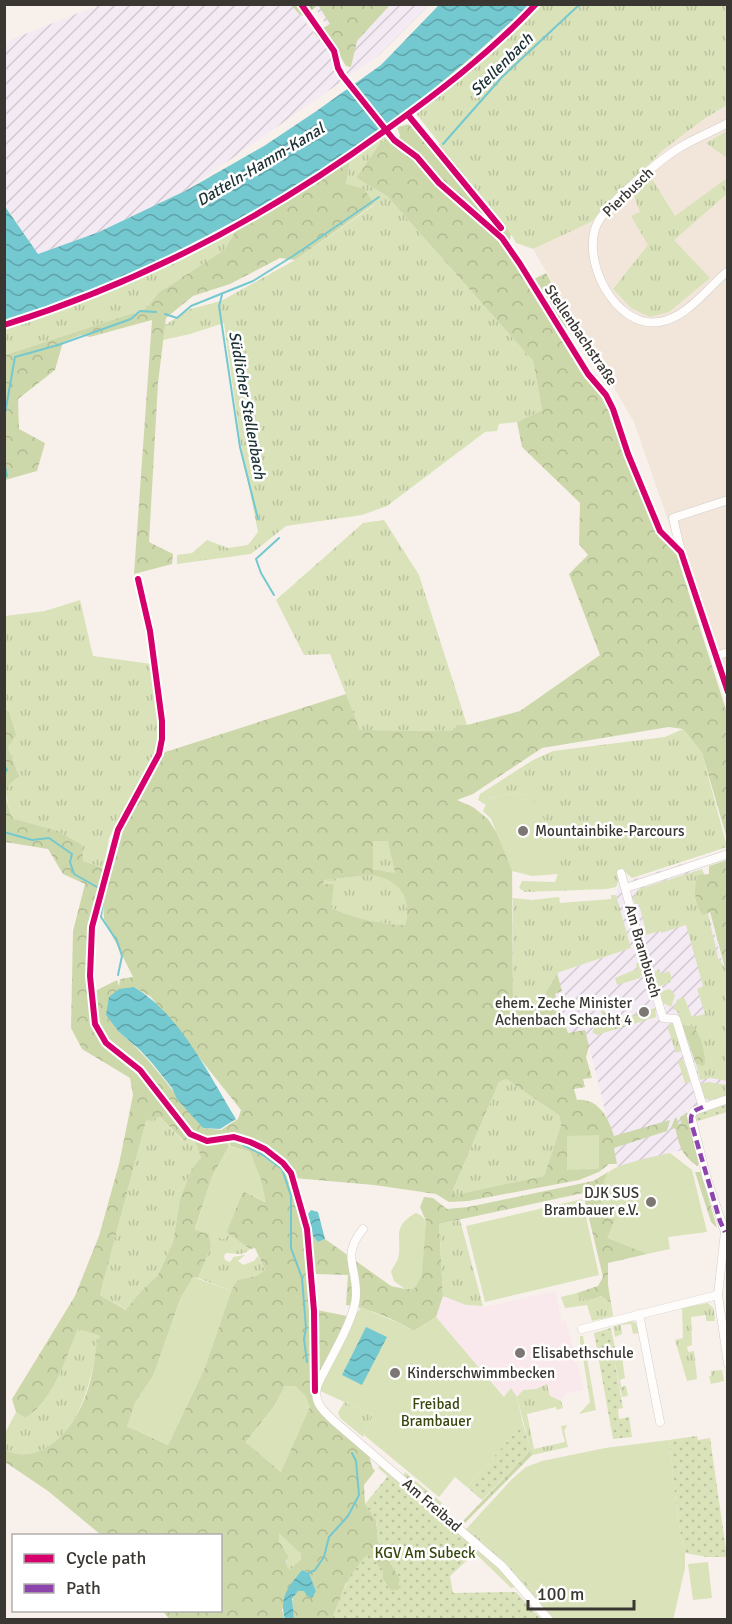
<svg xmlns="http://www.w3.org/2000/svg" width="732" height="1624" viewBox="0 0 732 1624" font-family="Signika,sans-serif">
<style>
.built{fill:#f2e6da}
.industrial{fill:url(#industrial-furrows)}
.education{fill:#f9e9ed}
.grass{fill:url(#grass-tufts)}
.forest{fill:url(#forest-crowns);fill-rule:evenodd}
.park{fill:#d9e2b9}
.garden{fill:url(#garden-dots)}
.water{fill:url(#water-waves)}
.pier{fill:#f8f1eb}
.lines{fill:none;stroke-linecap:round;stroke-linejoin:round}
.stream{stroke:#74c8cf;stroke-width:2}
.minor-casing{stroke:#d2cdc8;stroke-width:9}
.minor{stroke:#fefdfc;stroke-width:8}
.quiet{stroke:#8e44ad;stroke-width:4.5;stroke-dasharray:9 4.5;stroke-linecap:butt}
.cycleway-casing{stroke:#fff;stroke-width:10}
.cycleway{stroke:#d6006c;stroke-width:6}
.poi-dot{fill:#7c7772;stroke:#fff;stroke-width:2}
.labels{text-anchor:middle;stroke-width:5;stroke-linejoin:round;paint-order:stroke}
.street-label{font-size:15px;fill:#3a3631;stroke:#fff}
.poi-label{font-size:15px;fill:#3a3631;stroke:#fff;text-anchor:start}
.park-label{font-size:15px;fill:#36460c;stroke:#fff}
.water-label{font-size:16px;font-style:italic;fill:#1c3134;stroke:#fff}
</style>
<defs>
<pattern id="industrial-furrows" width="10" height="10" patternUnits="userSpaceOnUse" patternTransform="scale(1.5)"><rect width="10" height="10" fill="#f4eaf3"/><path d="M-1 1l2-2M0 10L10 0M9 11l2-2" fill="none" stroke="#d2c9d1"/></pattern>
<pattern id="grass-tufts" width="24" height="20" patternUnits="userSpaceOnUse" patternTransform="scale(1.5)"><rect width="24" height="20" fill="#d9e2b9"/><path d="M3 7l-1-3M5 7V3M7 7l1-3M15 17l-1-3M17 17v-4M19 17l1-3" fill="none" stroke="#bbc2a0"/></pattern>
<pattern id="forest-crowns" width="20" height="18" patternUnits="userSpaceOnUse" patternTransform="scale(1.5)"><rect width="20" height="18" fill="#cdd8aa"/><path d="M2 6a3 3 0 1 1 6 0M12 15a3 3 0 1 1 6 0" fill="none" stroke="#b1ba93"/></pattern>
<pattern id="garden-dots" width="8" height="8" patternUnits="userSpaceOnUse" patternTransform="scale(1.5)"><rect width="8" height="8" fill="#d9e2b9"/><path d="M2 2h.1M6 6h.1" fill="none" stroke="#bbc2a0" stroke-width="1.8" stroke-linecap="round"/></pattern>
<pattern id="water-waves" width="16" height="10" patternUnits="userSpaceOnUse" patternTransform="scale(1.5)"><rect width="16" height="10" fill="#74c8cf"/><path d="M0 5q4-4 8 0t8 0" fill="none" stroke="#60a3a9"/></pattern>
</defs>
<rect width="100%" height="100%" fill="#f8f1eb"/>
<polygon class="built" points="727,105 727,691 634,422 533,249 591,221 663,150 704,119"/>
<g class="industrial">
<polygon points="99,5 291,5 329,50 337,77 349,70 341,46 313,5 429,5 378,56 187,190 99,232 38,254 5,205 4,44 10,40"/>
<polygon points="698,859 698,875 727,979 728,1097 686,1109 694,1147 617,1167 614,1148 666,1131 614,1136 609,1122 608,1122 585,1030 569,1034 555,994 562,991 557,973 631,948 616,895 618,884"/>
</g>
<polygon class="education" points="555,1291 562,1321 566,1320 584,1390 565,1394 561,1401 550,1396 547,1384 536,1389 523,1390 517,1397 511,1388 505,1397 436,1317 443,1296 466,1305 486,1307"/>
<g class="grass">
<polygon points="529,5 727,5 727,105 704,119 663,150 591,222 533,249 516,243 511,234 411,107 491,41"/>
<path d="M377,131L390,141L381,143L356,178L387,196L533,361L542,410L517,422L499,424L497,431L485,432L387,506L362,515L286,526L251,554L177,564V555L192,553L207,540L228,548L248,545L258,532L241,446L224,323L190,334L163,340L165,325L190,309L221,301L295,260L374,205L346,184L350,163L239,226L224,250L158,293L149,305L138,316L133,313L5,355L4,321C139,276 263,215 377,131Z"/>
<polygon points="727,131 727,158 706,143"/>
<polygon points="727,178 727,194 674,240 710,278 669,312 650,317 631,308 613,289 648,245 631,216 640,212 633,193 652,179 675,216"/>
<polygon points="384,520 419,575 467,725 457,725 451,731 360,730 330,654 304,655 276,600 363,523"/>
<polygon points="80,600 93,656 152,664 160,722 155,752 109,838 104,868 83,861 58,831 12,818 5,792 5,789 19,776 8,747 9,712 5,709 5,616 45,611"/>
<polygon points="683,729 702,753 727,847 632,878 624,871 618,873 619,880 616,887 607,889 525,892 519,888 522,881 555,882 558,874 530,795 512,793 489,798 486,805 478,800 480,794 533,760 553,751 665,737"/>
<polygon points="373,840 389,841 395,873 373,869"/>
<polygon points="702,869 706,878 707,909 711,927 718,958 726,969 727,976 727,1081 711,1078 700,1080 696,1064 702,1066 693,1026 682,1025 677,1011 673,1009 677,1000 684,997 692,1017 705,1014 697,989 703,986 686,925 661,933 661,931 642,936 641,934 646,932 639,904 635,904 633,898 639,889"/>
<path d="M370,875C399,879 413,895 405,925C379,924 355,918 331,908L333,884H321L325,880Z"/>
<polygon points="611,895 616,895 631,948 557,973 539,1004 523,1010 513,1003 513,898 532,900 559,897 560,903 611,899"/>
<polygon points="636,963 641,964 643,972 640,978 617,985 615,978 637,969"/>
<polygon points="659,969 661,974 669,971 672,978 669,983 657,987 653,973"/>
<polygon points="670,989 675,995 671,1007 663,1003 658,992"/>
<polygon points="655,1008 656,1017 597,1035 592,1032 594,1028 605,1024 601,1010 604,1009 608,1023"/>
<polygon points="670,1023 674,1025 681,1051 676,1053 668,1029"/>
<polygon points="683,1059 690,1081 689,1083 685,1083 678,1061"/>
<polygon points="506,1079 559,1114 561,1125 544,1176 456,1196 452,1192 499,1082"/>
<polygon points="708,1082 727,1085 727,1096 709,1100 704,1098 700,1084"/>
<polygon points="160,1117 183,1141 189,1137 195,1142 201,1157 191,1170 180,1199 173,1242 158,1275 142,1290 127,1310 100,1295 146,1121"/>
<polygon points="460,1220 483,1306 466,1305 443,1296 439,1224"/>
<path d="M226,1232L250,1249C242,1257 235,1253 226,1253L224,1256L225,1260L229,1262L232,1260L233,1257L245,1255L238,1261L243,1265L254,1261L258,1256L265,1270L256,1276L237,1280L231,1291L198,1278L211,1247L209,1234L224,1239Z"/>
<polygon points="577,1293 579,1298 590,1300 601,1296 611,1303 613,1316 592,1321 587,1305 565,1308 561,1297"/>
<polygon points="708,1303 714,1309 715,1321 706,1321 706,1315 691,1317 692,1345 687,1347 688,1352 694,1351 697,1379 687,1381 675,1340 683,1338 682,1308"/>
<polygon points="632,1321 636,1323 639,1333 633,1334 631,1324 621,1325 622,1334 615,1337 613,1327"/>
<path d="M78,1329L100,1336C95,1346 96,1357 93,1368C85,1400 74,1432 44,1449C32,1455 17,1457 5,1449V1433L16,1412L25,1418C54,1401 65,1359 78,1329Z"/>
<polygon points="580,1336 583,1336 596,1410 579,1414 590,1402 581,1344 580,1344"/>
<polygon points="622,1357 625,1378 620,1380 621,1387 626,1386 628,1396 622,1397 614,1358"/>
<polygon points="722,1370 724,1381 711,1384 709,1376 711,1376 711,1371"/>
<polygon points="547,1384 550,1396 561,1401 563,1408 557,1410 556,1407 527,1414 534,1449 565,1442 561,1426 567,1425 564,1431 568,1447 532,1455 517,1397 523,1390 536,1389"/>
<polygon points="344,1402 373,1415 363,1437 340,1418 338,1413"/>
<polygon points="380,1465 443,1518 441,1521 378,1468"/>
<polygon points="405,1472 442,1503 438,1507 403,1477"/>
<polygon points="446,1521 503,1571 516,1587 511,1588 444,1523"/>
<polygon points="468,1527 528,1584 557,1619 553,1619 516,1577 465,1530"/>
<path d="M279,1532L301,1554V1559L290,1571C286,1565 285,1563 289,1557L279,1541Z"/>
</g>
<g class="forest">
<polygon points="291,5 390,5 357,41 351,67 346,66 337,51 329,50 314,33 330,24 318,5 305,16 300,15"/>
<path d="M410,124L428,146L440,144L511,234L509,245L530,281L546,273L572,319L566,329L611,413L654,526L676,553L727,713L728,842L702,753L683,729L669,727L542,748L473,794L457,800L473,807L488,819L512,857L513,1003L523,1010L539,1004L557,973L562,991L555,994L568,1033L585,1030L589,1046L586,1057L592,1078L583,1079L585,1087L574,1089L577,1100C599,1098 609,1119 614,1136L670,1120L667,1131L614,1148L617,1164H609L599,1172L579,1180L468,1201L449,1202L436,1194L374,1185L294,1178L308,1214L313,1236L318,1242L325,1239L391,1286L405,1289L415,1288L426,1221L420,1207L424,1197L433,1198L447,1209L468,1207L593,1181L608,1172L605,1180L600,1217L615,1219L647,1254L608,1263V1285L611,1303L601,1296L590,1300L579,1298L577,1293L598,1286L603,1277L583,1193L439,1224L443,1296L436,1317L414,1331C393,1319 370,1308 346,1305L348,1275L315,1274L317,1310L347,1316L346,1326L314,1387L313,1402L322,1415L369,1455L372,1467L375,1471L364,1485L365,1503L376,1520L378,1541L400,1579L399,1590H390L383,1579L346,1583L332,1619H294C293,1608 289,1600 298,1591H316L309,1573L302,1570L296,1577L282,1610L285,1619H169L163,1611L220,1610V1536L101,1535L48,1491L5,1462V1449C17,1457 32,1455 44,1449C74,1432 89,1396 94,1363C96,1353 95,1345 100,1336L78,1329C65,1359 54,1401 25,1418L16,1412L12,1399L75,1296L99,1236L119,1164L133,1095L130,1078L82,1049L71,1028L73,931L85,884L63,874L48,849L5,842L4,792L12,818L58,831L82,845L83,861L104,868L159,754L346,694L360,730L451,731L457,725H467L520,711L600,655L569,574L588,555L579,544L580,503L522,447L517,422L542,410L533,361L387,196L356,178L381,142L399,139L400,135L397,127ZM373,841H388L395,873L373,869ZM370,875C398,879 413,896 405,925C379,924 355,918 331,908L334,884H322L325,880ZM103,904L104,919L133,977L120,979L119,986L117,980L97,990L88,987L90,926ZM134,987L151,997L241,1110L238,1119L221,1130L203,1128C174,1095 154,1061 119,1032ZM506,1079L559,1115L561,1125L544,1176L456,1195L452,1192L499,1082ZM160,1117L184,1141L189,1137L195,1142L201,1157L191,1170L180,1199L173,1242L158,1275L142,1290L126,1310L100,1295L146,1121ZM225,1134L228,1137L230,1146L250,1152L265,1202L243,1191L226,1232L250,1249L255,1248L265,1270L256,1276L237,1280L231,1291L205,1367L168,1445L127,1426L154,1374L180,1300L193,1277L198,1278L211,1247L209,1234L195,1229L212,1177L229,1146L227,1139L206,1140L226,1136ZM285,1386L281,1472L246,1442L275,1405ZM279,1533L301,1554V1559L290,1570L287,1566L286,1561L289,1557L279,1541Z"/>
<polygon points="350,162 346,184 364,189 374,204 295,260 280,258 230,284 193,296 166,318 158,383 149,542 173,554 172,564 134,574 152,320 90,337 81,335 63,342 55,370 18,399 19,429 45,443 37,471 5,480 5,355 133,313 138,315 149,305 158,293 224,250 239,226"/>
<polygon points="5,709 9,712 16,735 8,747 19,776 5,789"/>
<path d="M727,860H728L727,976L710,912L703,915C694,904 693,888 698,875L709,874V866Z"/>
<path d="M682,1025L693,1026C701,1036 705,1051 705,1064L702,1066L696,1064Z"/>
<path d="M687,1113L698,1159L701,1162L697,1166C681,1154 680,1147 675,1128L670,1130L675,1118H677L678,1124L681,1123L680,1117Z"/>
<polygon points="695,1172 701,1172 717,1228 711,1222"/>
<polygon points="531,1450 532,1455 465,1523 463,1521"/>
</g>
<g class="park">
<polygon points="512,793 530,795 558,843 558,874 532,876 512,871 491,819 483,811 489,798"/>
<polygon points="599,1135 599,1169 567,1170 567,1136"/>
<polygon points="229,1146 250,1152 261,1179 266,1202 243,1191 224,1239 195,1230 212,1177"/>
<path d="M670,1153L692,1170L707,1232L668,1237L670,1249L647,1254L607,1238L615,1219L600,1217C602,1205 601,1185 607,1174C614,1164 657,1156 670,1153Z"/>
<polygon points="582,1199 599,1275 485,1302 466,1226"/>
<path d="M416,1213L422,1216L426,1221L422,1275L415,1288L405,1289L394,1281L391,1272C393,1267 396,1263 398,1259C403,1239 390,1227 416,1213Z"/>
<polygon points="193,1277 231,1291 205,1367 168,1445 127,1426 135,1402 154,1374 180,1300"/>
<polygon points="361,1307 399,1323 414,1331 436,1317 504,1397 511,1388 517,1397 523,1424 467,1487 455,1477 439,1497 364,1435 373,1415 318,1390 357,1312 358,1312"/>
<polygon points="285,1386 295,1386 306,1396 310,1407 281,1472 246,1442 275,1405"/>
<polygon points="669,1440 678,1521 685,1553 685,1568 673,1620 557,1619 528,1584 468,1527 512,1479 526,1467 542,1461 605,1448"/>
<polygon points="708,1562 712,1598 693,1600 688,1564"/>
</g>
<g class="garden">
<polygon points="727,1104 727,1112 695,1122 694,1118 697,1114"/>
<polygon points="611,1328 615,1348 611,1350 612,1358 614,1358 623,1408 618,1409 619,1419 629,1417 632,1437 613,1439 594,1333"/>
<polygon points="523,1424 531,1450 482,1500 467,1487"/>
<polygon points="697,1436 698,1440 710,1438 727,1557 707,1557 685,1553 678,1521 669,1440"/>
<path d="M388,1476L476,1552L450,1576L453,1593L516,1592L541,1619H332C341,1595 348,1574 367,1555L376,1560V1563L383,1570V1579L390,1590H399L400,1579L378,1541L376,1520L365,1504Z"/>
</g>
<g class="water">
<path d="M439,5H529C419,110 292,200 153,264C105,286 55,304 5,321L4,205L38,254L99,232L187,190L264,146L315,112L381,65Z"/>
<path d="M134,987C181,1015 208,1074 236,1119L220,1129L203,1128L177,1099L172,1088L152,1063L140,1050L119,1032L106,1015L109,997L119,989Z"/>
<polygon points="311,1210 318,1212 325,1239 318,1242 313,1236 308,1214"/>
<polygon points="366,1327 387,1337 362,1385 342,1375"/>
<path d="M302,1570L309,1573L316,1591L312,1598L307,1596L304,1591H298L292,1599L294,1619H285C279,1597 288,1587 302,1570Z"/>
</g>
<polygon class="pier" points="351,83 386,128 383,130 348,86"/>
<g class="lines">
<g class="stream">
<polyline points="443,144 502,77 580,4"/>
<polyline points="222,295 219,306 240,447 258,519"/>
<polyline points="165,314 177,318 191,306 253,281 293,256 379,197"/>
<polyline points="4,419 15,357 58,345 131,319 140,311 156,312"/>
<polyline points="4,462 7,476 4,476"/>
<polyline points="274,595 261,573 256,559 279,538"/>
<polyline points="4,765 7,770 4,774"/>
<polyline points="4,832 32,840 49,838 72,854 70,862 74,874 104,891 101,917 117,941 122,956 118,975"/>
<polyline points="243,1145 263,1155 282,1169 291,1196 291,1248 302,1278 306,1328 304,1339 307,1362"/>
<polyline points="309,1573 315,1570 324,1557 329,1537 348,1516 359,1495 356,1461 352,1453"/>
</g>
<defs>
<g id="minor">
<path d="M728,123C711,132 694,139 679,148C658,161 640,178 622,194C613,203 604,211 598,222C579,258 615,329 659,322C687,318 707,288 728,271"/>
<polyline points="388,134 404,149 417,157 439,183 502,238 520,264 588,374 606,395 613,409 628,454 660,531 681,552"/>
<polyline points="728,500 673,518 681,552 728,692"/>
<polyline points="716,656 728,652"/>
<polyline points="621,873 638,936 663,1018 676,1019 703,1107"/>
<polyline points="626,888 728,854"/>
<polyline points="728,1099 694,1111 691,1116 707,1179 725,1232 718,1295 728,1364"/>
<path d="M363,1229C341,1256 357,1266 356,1295C356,1318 328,1362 318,1384C312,1401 322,1410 334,1421L502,1566L549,1620"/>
<polyline points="639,1314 660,1422"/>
<polyline points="582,1329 718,1295"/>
</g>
</defs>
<use href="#minor" class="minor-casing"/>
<use href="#minor" class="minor"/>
<path class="quiet" d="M703,1107C695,1110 690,1112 691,1122L720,1221L725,1232"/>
<defs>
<g id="cycleway">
<polyline points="301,4 334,51 338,68 342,75 394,140 417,157 439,183 502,238 520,264 588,374 606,395 613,409 628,454 660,531 681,552 728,692"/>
<polyline points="408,115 501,228"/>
<path d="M4,325C140,283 269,215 383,132C438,93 490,53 536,4"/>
<polyline points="138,579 150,631 162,721 162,739 159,754 118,830 92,927 90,976 95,1024 106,1043 140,1070 190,1134 207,1141 234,1137 250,1142 265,1149 283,1163 291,1173 307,1229 314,1311 315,1391"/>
</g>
</defs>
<use href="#cycleway" class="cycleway-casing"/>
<use href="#cycleway" class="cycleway"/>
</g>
<g class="poi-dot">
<circle cx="523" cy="831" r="6"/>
<circle cx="644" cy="1012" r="6"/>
<circle cx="651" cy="1202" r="6"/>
<circle cx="520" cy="1353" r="6"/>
<circle cx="395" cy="1373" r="6"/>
</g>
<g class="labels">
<g class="street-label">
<text transform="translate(628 192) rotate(-44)" y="5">Pierbusch</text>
<text transform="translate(581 335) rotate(56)" y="5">Stellenbachstraße</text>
<text transform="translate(643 951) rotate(74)" y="5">Am Brambusch</text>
<text transform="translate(432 1505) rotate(41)" y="5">Am Freibad</text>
</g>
<g class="poi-label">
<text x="535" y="836">Mountainbike-Parcours</text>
<text x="632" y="1008" text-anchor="end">ehem. Zeche Minister<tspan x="632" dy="17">Achenbach Schacht 4</tspan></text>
<text x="639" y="1198" text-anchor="end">DJK SUS<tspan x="639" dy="17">Brambauer e.V.</tspan></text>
<text x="532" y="1358">Elisabethschule</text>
<text x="407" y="1378">Kinderschwimmbecken</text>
</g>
<g class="park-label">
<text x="436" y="1409">Freibad<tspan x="436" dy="17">Brambauer</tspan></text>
<text x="425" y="1558">KGV Am Subeck</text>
</g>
<g class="water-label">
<text transform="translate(501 64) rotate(-45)" y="6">Stellenbach</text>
<text transform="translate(260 164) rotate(-31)" y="6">Datteln-Hamm-Kanal</text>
<text transform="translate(248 405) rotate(80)" y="6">Südlicher Stellenbach</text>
</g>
</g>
<rect width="732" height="1624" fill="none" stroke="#3a3631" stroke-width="12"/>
<rect x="12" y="1534" width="210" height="78" fill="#ffffff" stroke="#b0afad" stroke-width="1.5"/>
<rect x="24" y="1554" width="30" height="9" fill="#d6006c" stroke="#b0afad" stroke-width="1.5"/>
<text x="66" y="1564" font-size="18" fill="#3a3631">Cycle path</text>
<rect x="24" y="1584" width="30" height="9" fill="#8e44ad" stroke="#b0afad" stroke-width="1.5"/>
<text x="66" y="1594" font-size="18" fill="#3a3631">Path</text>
<path d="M528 1600v9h106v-9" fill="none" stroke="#3a3631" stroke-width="3"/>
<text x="537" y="1600" font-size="18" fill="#3a3631" stroke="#ffffff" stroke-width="4.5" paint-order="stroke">100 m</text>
</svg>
